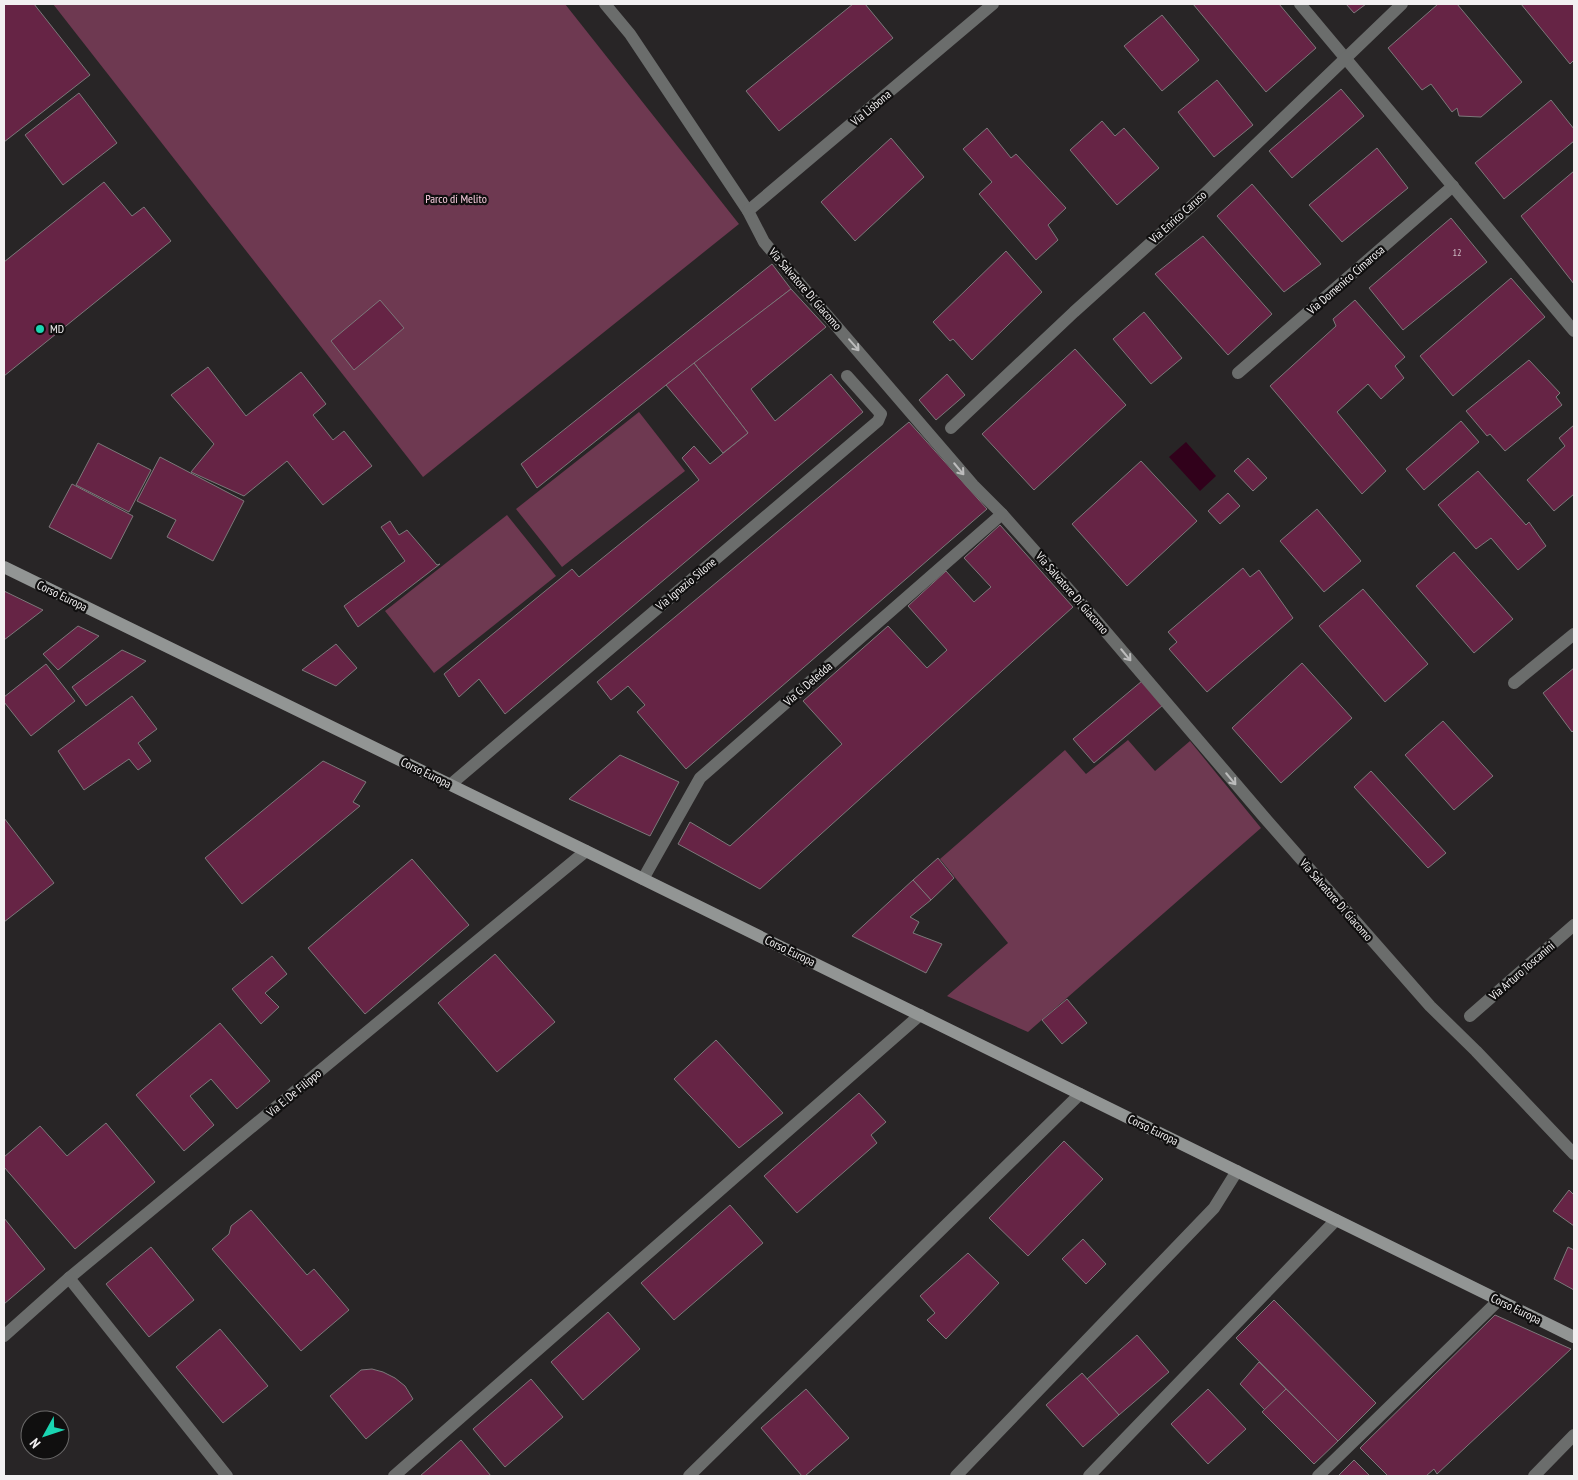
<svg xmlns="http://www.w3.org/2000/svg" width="1578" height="1480" viewBox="0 0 1578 1480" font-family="'PT Sans Narrow',sans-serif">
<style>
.green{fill:#6e3951}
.water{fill:#31011b}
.building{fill:#662445;stroke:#7c787a}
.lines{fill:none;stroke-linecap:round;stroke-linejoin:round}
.service{stroke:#6b6d6c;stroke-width:12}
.minor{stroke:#6b6d6c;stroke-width:12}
.secondary{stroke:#929594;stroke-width:12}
.oneway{stroke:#bcbcbc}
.poi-dot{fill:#1ad5b2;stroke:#100f0f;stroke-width:2}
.labels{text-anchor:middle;stroke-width:4.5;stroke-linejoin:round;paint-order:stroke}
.number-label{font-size:10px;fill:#cfbdc6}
.street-label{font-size:12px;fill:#f2f0f1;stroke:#100f0f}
.park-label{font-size:12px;fill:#f9cddf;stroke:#100f0f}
.poi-label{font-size:12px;fill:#f2f0f1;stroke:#100f0f;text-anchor:start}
</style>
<rect width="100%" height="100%" fill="#282526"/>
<g class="green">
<polygon points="53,4 565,4 739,224 423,477"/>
<polygon points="639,412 685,471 562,567 516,509"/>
<polygon points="507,515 556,576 434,673 385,611"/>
<polygon points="1128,740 1155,771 1190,741 1261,828 1028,1032 947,996 1008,943 940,859 1065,750 1086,774"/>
</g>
<polygon class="water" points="1186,442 1216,476 1200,491 1169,457"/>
<g class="building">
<polygon points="4,4 34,4 90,75 4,142"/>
<polygon points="853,4 865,4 893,38 779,131 746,91"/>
<polygon points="1193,4 1279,4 1316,48 1266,92"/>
<polygon points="1346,4 1366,4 1354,13"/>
<polygon points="1438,4 1457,4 1522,82 1481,117 1459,116 1457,108 1452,112 1431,84 1422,90 1388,48"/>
<polygon points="1521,4 1574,4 1574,60 1570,64"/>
<polygon points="1162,15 1199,60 1162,91 1124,46"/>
<polygon points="1217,80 1253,125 1214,157 1178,112"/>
<polygon points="1341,89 1364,116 1292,178 1269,151"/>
<polygon points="79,93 117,143 63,185 25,135"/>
<polygon points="1551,100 1574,129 1574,141 1504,199 1475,163"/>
<polygon points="1102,121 1115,136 1124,128 1159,168 1117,205 1070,150"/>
<polygon points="987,128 1011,158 1016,154 1066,208 1048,225 1058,240 1036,260 979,194 992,182 963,149"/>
<polygon points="891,138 924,177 855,241 821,202"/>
<polygon points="1377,148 1408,188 1342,242 1309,205"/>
<polygon points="1574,171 1574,284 1521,216"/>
<polygon points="104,182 132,216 144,207 171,241 4,376 4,262"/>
<polygon points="1252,184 1321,264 1284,292 1217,216"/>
<polygon points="1451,218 1487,262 1403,330 1369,288"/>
<polygon points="1203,236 1272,314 1228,355 1155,274"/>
<polygon points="1006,251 1042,292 972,360 953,339 950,341 933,322"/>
<polygon points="772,264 791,289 666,385 537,488 521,464"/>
<polygon points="1511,278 1545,317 1453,396 1420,356"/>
<polygon points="791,289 826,327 751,389 775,421 831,374 863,412 505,714 479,679 459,697 444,674 572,569 579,577 699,480 682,458 694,446 710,464 748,433 694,363"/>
<polygon points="380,300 404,328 354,370 331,341"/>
<polygon points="1355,300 1405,357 1395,366 1404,378 1381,399 1368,384 1337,412 1386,471 1362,494 1270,386 1336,326 1333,319"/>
<polygon points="1144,312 1182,358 1151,384 1113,339"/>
<polygon points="1075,349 1126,405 1034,490 982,434"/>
<polygon points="1529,360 1560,393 1556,397 1562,405 1505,451 1490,434 1487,436 1466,411"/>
<polygon points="694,363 748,433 723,453 666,385"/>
<polygon points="208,367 246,416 301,372 326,404 313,415 333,440 344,431 372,466 323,505 287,461 244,496 191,472 214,444 171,395"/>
<polygon points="947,374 965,395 936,420 919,400"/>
<polygon points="1461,421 1479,442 1424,490 1406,469"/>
<polygon points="909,422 987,509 686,769 637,712 645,705 628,686 611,700 597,682"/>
<polygon points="1574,425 1574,494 1554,511 1527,480 1565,446 1559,438"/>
<polygon points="98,443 151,470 129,512 76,485"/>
<polygon points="160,457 244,501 213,561 167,537 176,520 137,501"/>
<polygon points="1248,458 1267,478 1253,491 1234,471"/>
<polygon points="1141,461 1197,521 1127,586 1072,524"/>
<polygon points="1478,471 1526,525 1529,522 1546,546 1518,570 1491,538 1476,549 1438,505"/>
<polygon points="72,484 133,516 111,559 49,527"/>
<polygon points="1228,493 1240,506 1220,524 1208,511"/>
<polygon points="1317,509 1361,561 1324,592 1280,541"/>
<polygon points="390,521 399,535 407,530 437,565 440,564 358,627 344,606 405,561 381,527"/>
<polygon points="1000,525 1073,607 760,889 678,844 690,822 730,846 842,744 803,701 888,626 927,668 947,650 908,606 946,571 974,602 991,587 964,558"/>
<polygon points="1454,552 1513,619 1474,653 1416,586"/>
<polygon points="1243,568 1250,577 1259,570 1293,618 1207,692 1169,649 1177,642 1168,632"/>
<polygon points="1363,589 1428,664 1385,702 1319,626"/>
<polygon points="4,591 43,610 4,640"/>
<polygon points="78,626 99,636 58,670 43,654"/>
<polygon points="336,644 357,668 336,686 302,670"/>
<polygon points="122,650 146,661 86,706 72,687"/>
<polygon points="1302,663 1352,718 1281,783 1232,728"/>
<polygon points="46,664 75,701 31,736 4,702 4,697"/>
<polygon points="1574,668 1574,730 1572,732 1543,693"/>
<polygon points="1142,681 1163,705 1094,763 1073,739"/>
<polygon points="132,696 157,729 138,743 151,761 138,770 129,759 84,790 58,751"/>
<polygon points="1443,721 1493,776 1454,810 1405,755"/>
<polygon points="620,755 679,782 650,836 569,799"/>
<polygon points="323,761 366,782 353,802 360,806 242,904 205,858"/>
<polygon points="1371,771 1446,853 1428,868 1354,787"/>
<polygon points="4,818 54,883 4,922"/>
<polygon points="938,858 954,878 931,900 913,880"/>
<polygon points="412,859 469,925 365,1014 308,948"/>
<polygon points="913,880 931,900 910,917 919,922 913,933 942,944 926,973 852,936"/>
<polygon points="495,954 555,1022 497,1072 438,1003"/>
<polygon points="272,956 287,974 265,993 279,1007 261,1024 232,989"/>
<polygon points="1067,999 1087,1023 1062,1044 1042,1020"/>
<polygon points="220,1023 270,1081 237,1109 211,1079 190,1096 214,1125 184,1151 136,1095"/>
<polygon points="716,1040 783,1113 739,1148 674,1079"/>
<polygon points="859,1093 886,1122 871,1135 877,1143 797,1213 764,1176"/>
<polygon points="106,1123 155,1182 75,1249 4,1167 4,1157 40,1126 67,1156"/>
<polygon points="1064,1141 1103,1179 1028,1256 989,1218"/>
<polygon points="1569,1190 1574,1195 1574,1226 1553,1211"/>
<polygon points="730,1205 763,1243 674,1320 641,1283"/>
<polygon points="251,1210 307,1275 314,1269 349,1310 301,1351 212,1249 229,1234 231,1226"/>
<polygon points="4,1218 45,1269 4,1304"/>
<polygon points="1083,1239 1106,1264 1086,1284 1062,1259"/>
<polygon points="151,1247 194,1300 149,1337 106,1284"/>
<polygon points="1568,1247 1574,1250 1574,1290 1554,1279"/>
<polygon points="968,1253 999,1283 946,1339 927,1320 935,1313 920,1296"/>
<polygon points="1274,1300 1376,1403 1338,1441 1236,1338"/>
<polygon points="608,1312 640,1349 583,1400 551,1362"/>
<polygon points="1495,1315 1571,1349 1437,1474 1434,1469 1426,1476 1388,1476 1360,1448"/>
<polygon points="220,1329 268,1386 223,1423 176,1367"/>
<polygon points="1137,1335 1169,1372 1119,1415 1087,1379"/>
<polygon points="1259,1362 1286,1389 1265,1410 1240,1384"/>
<polygon points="372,1369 383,1372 395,1378 405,1386 413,1399 366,1439 330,1396 361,1370"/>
<polygon points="1082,1373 1119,1415 1083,1447 1046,1405"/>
<polygon points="531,1379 563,1417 505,1467 473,1429"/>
<polygon points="806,1389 849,1438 805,1476 802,1476 761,1428"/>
<polygon points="1208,1389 1246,1429 1208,1464 1171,1424"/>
<polygon points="1286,1389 1338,1441 1314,1464 1262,1412"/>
<polygon points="461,1440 491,1476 420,1476"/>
<polygon points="1354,1460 1370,1476 1338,1476"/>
</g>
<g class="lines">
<g class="service">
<polyline points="1238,373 1453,186"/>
<polyline points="1514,683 1574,634"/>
</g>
<g class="minor">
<polyline points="605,4 630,34 748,211 764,242 973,485 1002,514 1095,619 1264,817 1430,1006 1476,1051 1574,1154"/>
<polyline points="1300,4 1574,331"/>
<polyline points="748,211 993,4"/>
<polyline points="951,428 1074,312 1195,203 1402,4"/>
<polyline points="450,785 878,421 881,414 847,376"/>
<polyline points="643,879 700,778 1002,514"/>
<polyline points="1470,1016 1574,925"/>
<polyline points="69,1278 227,1476"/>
<polyline points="4,1336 69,1278 586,851"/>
<polyline points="394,1476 920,1015"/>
<polyline points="689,1476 1080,1094"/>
<polyline points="956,1476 1214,1208 1237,1171"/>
<polyline points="1089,1476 1336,1220"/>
<polyline points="1318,1476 1499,1300"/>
<polyline points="1534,1476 1574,1435"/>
</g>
<polyline class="secondary" points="4,567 586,851 1574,1337"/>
</g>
<defs><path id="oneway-shaft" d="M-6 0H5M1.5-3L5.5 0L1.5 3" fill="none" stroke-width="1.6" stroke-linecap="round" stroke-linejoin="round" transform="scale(1.25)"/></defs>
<g class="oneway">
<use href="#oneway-shaft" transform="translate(854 345) rotate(49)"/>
<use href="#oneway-shaft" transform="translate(959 469) rotate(50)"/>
<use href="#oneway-shaft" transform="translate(1126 655) rotate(50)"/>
<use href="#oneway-shaft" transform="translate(1231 779) rotate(50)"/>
</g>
<circle class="poi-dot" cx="40" cy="329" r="5"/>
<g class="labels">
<g class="number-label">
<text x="1457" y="256">12</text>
</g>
<g class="street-label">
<text transform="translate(871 108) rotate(-40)" y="4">Via Lisbona</text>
<text transform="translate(1178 217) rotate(-42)" y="4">Via Enrico Caruso</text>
<text transform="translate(1346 280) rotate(-41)" y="4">Via Domenico Cimarosa</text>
<text transform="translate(805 289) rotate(49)" y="4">Via Salvatore Di Giacomo</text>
<text transform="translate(686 584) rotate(-40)" y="4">Via Ignazio Silone</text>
<text transform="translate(1072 593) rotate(49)" y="4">Via Salvatore Di Giacomo</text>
<text transform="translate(62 596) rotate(26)" y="4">Corso Europa</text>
<text transform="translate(808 684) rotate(-41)" y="4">Via G. Deledda</text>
<text transform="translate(426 773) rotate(26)" y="4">Corso Europa</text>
<text transform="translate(1336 900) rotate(49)" y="4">Via Salvatore Di Giacomo</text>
<text transform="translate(790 951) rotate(26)" y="4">Corso Europa</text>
<text transform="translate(1522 971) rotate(-41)" y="4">Via Arturo Toscanini</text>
<text transform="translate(294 1093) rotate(-40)" y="4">Via E. De Filippo</text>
<text transform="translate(1153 1130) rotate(26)" y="4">Corso Europa</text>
<text transform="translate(1516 1309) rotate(26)" y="4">Corso Europa</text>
</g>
<g class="park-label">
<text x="456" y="203">Parco di Melito</text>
</g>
<g class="poi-label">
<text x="50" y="333">MD</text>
</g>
</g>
<rect width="1578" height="1480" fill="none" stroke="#f2f0f1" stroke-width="10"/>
<g transform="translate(45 1435) rotate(230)"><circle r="24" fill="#100f0f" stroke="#6a6969"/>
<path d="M0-4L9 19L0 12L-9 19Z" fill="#1ad5b2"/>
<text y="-8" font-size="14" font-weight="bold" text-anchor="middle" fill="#f2f0f1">N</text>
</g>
</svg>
